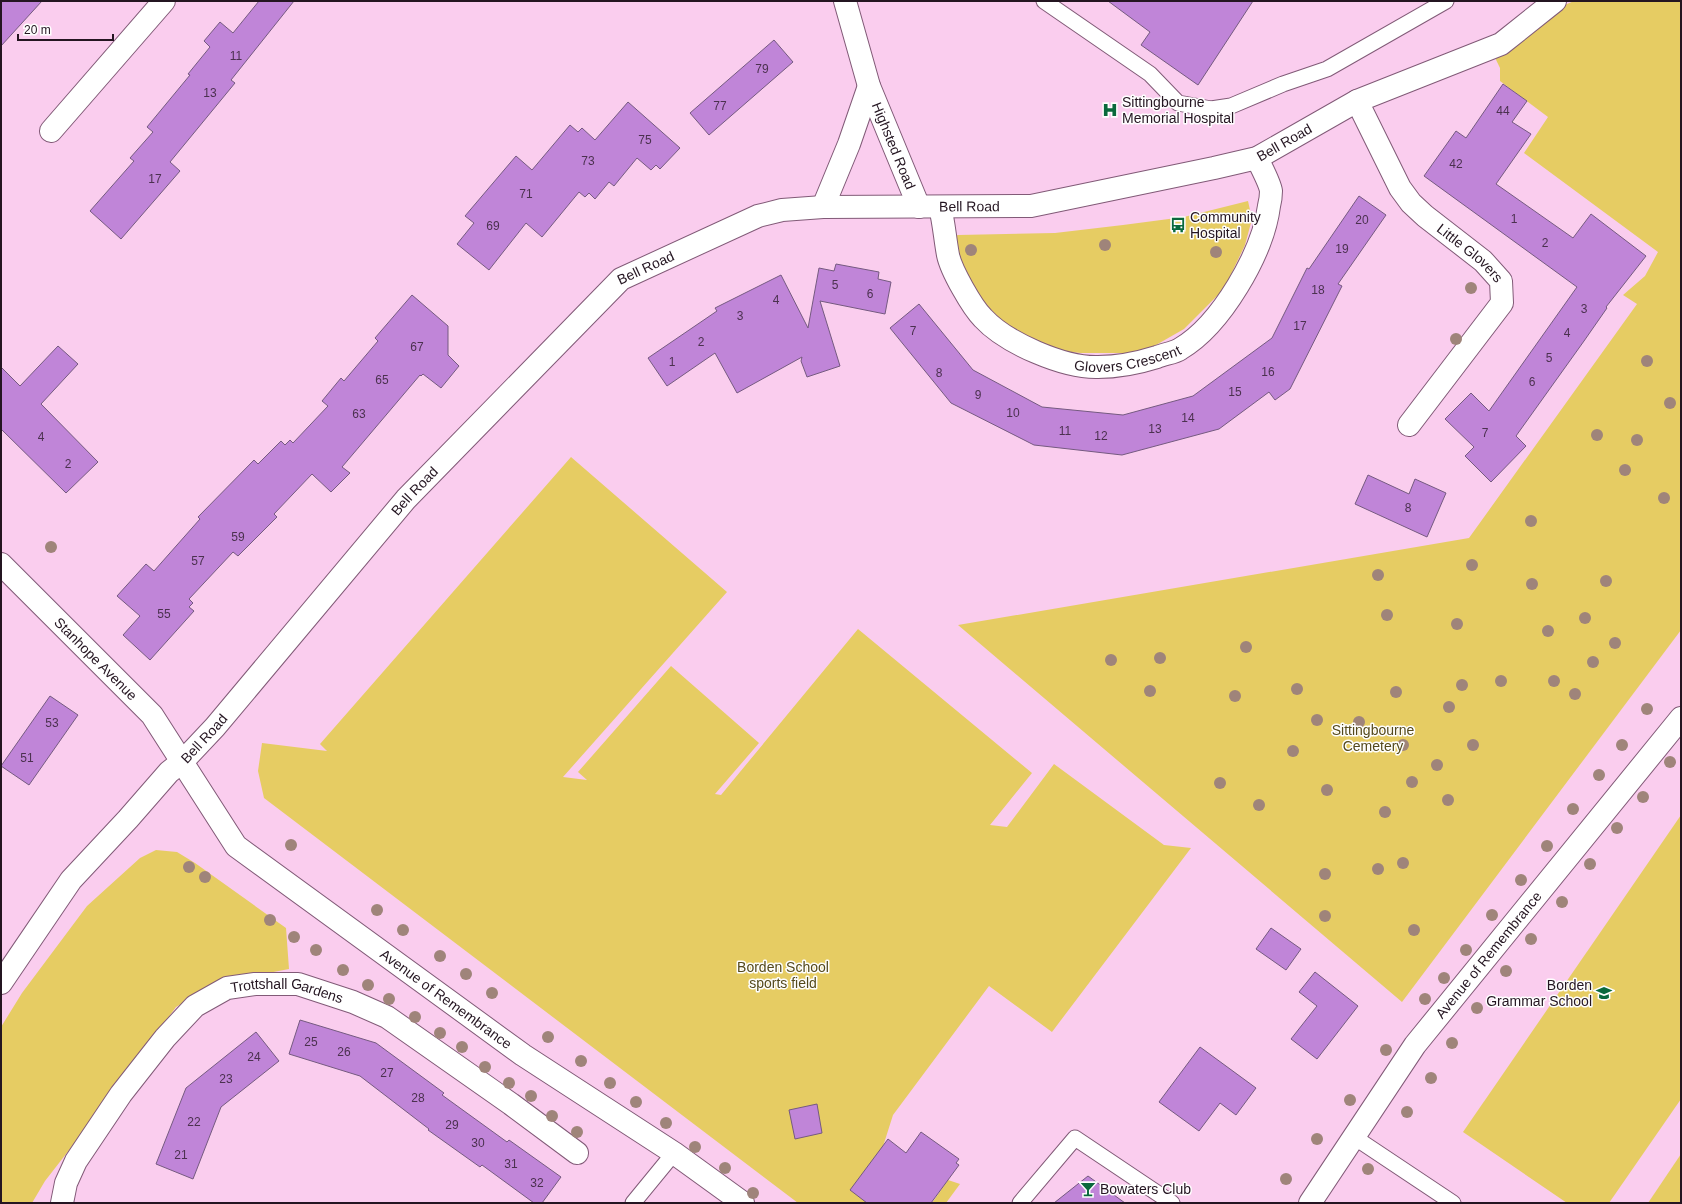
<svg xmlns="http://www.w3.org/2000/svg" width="1682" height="1204" viewBox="0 0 1682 1204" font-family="Helvetica,sans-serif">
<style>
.green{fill:#e6cc63}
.building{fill:#c085d8;stroke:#755a80}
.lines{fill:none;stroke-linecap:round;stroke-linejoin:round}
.service-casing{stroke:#815a77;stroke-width:17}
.minor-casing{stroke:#815a77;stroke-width:24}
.tertiary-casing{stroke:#815a77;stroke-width:24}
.service{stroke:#fff;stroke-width:15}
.minor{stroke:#fff;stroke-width:22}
.tertiary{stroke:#fff;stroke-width:22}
.tree{fill:#9f847a}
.labels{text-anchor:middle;stroke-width:3;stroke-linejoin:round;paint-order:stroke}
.number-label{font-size:12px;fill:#4b314f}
.poi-label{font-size:14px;fill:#241521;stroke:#fefefe;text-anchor:start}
.street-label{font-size:14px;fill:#241521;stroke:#fefefe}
.park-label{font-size:14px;fill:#54491b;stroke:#fefefe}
</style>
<rect width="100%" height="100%" fill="#facdee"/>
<g class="green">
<polygon points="1574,1 1681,1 1681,630 1402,1002 958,625 1469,538 1637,304 1623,295 1645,276 1658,252 1524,153 1548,117 1500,81 1500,68 1486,39"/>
<polygon points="1248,201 1252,219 1245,245 1224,289 1184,329 1149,349 1130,353 1081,353 1052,350 1009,327 981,303 961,271 952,237 958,235 1055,233 1123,225 1184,217"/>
<polygon points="571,457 727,592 563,777 587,780 578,772 671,666 759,743 715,794 721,795 858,629 1032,773 990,825 1007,827 1054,764 1164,845 1191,848 1052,1032 989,986 893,1115 865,1203 798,1203 264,798 258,771 262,743 327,751 320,744"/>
<polygon points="1681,815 1681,1099 1609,1203 1567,1203 1463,1132"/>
<polygon points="156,850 177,852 195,863 286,928 289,969 232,980 200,993 176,1007 108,1100 45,1181 32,1203 1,1203 1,1027 22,993 87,906 140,858"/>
<polygon points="1681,1154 1681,1203 1648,1203"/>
<polygon points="948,1180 960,1184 946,1203 932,1203"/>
</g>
<g class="building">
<polygon points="1,1 42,1 1,46"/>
<polygon points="259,1 294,1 231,80 235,83 170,162 180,171 121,239 90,211 134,161 130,158 153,132 147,127 190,75 188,74 210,47 204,41 220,22 233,33"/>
<polygon points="1108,1 1253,1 1198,85 1141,45 1150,32"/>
<polygon points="774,40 793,62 709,135 690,113"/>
<polygon points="1503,84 1527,101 1512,122 1531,134 1496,184 1573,238 1591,214 1646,256 1606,307 1607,308 1584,341 1516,436 1526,446 1491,482 1465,456 1474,447 1445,419 1471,393 1489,411 1577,287 1424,176 1456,131 1466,138"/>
<polygon points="628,102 680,148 660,169 656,165 651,170 637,158 614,186 609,182 595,199 589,193 585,197 579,192 542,237 526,223 489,270 457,244 474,223 465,216 516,156 532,170 570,125 578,132 582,128 595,140"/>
<polygon points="1359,196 1386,215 1338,284 1342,286 1290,389 1275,400 1269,392 1219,429 1122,455 1034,445 951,403 890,328 919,304 973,370 1042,407 1123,415 1193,396 1272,338 1307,268 1309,269"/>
<polygon points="836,264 879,272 878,279 891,282 885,314 820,301 840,366 807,377 801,361 802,357 737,393 715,353 667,386 648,358 717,311 715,308 781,275 808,328 819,268 834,271"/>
<polygon points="412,295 448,326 448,355 459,366 441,388 423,374 421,376 420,375 342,467 350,473 331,492 312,474 274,514 277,517 238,556 233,552 189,599 193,603 189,607 194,611 150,660 123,635 140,616 117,596 146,564 154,571 200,519 198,517 254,460 258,464 281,441 285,445 290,440 293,443 328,406 322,401 341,378 344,381 378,341 375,338"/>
<polygon points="58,346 78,364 41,404 98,462 66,493 1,429 1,367 20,386"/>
<polygon points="1368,475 1409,494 1415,479 1446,493 1427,537 1355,504"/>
<polygon points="50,696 78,715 29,785 1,766"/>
<polygon points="1271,928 1301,949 1286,970 1256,949"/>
<polygon points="1315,972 1358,1006 1317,1059 1291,1039 1317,1006 1299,992"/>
<polygon points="300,1020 376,1043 444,1093 442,1095 507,1142 509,1140 561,1177 542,1203 534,1203 482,1165 480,1167 428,1130 429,1129 360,1076 289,1054"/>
<polygon points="256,1032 279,1061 221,1107 193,1179 156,1164 186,1088"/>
<polygon points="1200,1047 1256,1088 1236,1115 1220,1103 1199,1131 1159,1102"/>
<polygon points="817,1104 822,1133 795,1139 789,1110"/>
<polygon points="921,1132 959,1159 956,1163 959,1165 931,1203 867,1203 850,1190 888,1139 906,1153"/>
<polygon points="1088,1176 1125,1203 1054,1203"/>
</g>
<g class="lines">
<defs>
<g id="service">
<polyline points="1044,1 1150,74 1178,103 1211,109 1231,106 1283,84 1327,69 1446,1"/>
<polyline points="1354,1137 1453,1203"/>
<polyline points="633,1203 674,1153"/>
<polyline points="1020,1203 1075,1138 1172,1203"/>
</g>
<g id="minor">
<path id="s1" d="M1357,101L1400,188L1411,203L1425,216L1483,261L1501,281L1502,303L1409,425"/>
<polyline points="51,131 164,1"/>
<path id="s2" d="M940,207C944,223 945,239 948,255C951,270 972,307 983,318C1006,343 1064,368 1098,367C1118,367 1138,363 1157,357C1164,354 1174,353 1180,349C1221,325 1263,253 1269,206C1270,202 1271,196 1271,191C1270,183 1261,167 1257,158"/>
<path id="s3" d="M1,564L152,715L236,846L523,1055L674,1153L743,1203"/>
<path id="s4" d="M62,1203L66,1183L76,1161L121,1094L165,1038L195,1006L227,988L255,984H298L353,1002L387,1017L511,1104L577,1153"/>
<path id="s5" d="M1310,1203L1415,1045L1681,718"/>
</g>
<g id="tertiary">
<path id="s6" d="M845,1L869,86L919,207"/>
<polyline points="823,207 849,144 869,86"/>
<path id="s7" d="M1,983L71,880L128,819L169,772L183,761L215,727L406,499L621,279L758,216L782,210L823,207L1031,206L1214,168L1257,158L1357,101L1501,44L1555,1"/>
</g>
</defs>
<use href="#service" class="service-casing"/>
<use href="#minor" class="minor-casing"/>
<use href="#tertiary" class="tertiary-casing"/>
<use href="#service" class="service"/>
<use href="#minor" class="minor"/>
<use href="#tertiary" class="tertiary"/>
</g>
<g class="tree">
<circle cx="1105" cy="245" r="6"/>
<circle cx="971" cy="250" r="6"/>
<circle cx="1216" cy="252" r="6"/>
<circle cx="1471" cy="288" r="6"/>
<circle cx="1456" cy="339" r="6"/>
<circle cx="1647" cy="361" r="6"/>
<circle cx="1670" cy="403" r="6"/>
<circle cx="1597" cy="435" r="6"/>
<circle cx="1637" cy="440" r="6"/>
<circle cx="1625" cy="470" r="6"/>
<circle cx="1664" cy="498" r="6"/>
<circle cx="1531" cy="521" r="6"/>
<circle cx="51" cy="547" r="6"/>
<circle cx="1472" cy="565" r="6"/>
<circle cx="1378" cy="575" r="6"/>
<circle cx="1606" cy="581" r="6"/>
<circle cx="1532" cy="584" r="6"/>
<circle cx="1387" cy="615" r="6"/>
<circle cx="1585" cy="618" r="6"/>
<circle cx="1457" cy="624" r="6"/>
<circle cx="1548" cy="631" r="6"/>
<circle cx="1615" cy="643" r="6"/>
<circle cx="1246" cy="647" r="6"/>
<circle cx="1160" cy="658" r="6"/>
<circle cx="1111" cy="660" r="6"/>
<circle cx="1593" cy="662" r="6"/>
<circle cx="1501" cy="681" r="6"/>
<circle cx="1554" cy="681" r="6"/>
<circle cx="1462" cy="685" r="6"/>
<circle cx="1297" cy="689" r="6"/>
<circle cx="1150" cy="691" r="6"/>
<circle cx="1396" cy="692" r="6"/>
<circle cx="1575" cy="694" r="6"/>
<circle cx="1235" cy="696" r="6"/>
<circle cx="1449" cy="707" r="6"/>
<circle cx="1647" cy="709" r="6"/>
<circle cx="1317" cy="720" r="6"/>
<circle cx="1359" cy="722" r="6"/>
<circle cx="1403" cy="745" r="6"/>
<circle cx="1473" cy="745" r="6"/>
<circle cx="1622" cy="745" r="6"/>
<circle cx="1293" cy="751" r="6"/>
<circle cx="1670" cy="762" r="6"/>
<circle cx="1437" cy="765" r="6"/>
<circle cx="1599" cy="775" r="6"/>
<circle cx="1412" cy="782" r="6"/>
<circle cx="1220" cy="783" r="6"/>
<circle cx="1327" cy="790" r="6"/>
<circle cx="1643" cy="797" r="6"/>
<circle cx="1448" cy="800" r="6"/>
<circle cx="1259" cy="805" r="6"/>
<circle cx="1573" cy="809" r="6"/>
<circle cx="1385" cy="812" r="6"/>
<circle cx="1617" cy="828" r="6"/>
<circle cx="291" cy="845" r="6"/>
<circle cx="1547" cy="846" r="6"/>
<circle cx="1403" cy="863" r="6"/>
<circle cx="1590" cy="864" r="6"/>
<circle cx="189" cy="867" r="6"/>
<circle cx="1378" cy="869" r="6"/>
<circle cx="1325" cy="874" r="6"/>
<circle cx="205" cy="877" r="6"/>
<circle cx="1521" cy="880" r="6"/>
<circle cx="1562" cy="902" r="6"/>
<circle cx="377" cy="910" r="6"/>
<circle cx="1492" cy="915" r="6"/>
<circle cx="1325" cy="916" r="6"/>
<circle cx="270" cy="920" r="6"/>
<circle cx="403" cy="930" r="6"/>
<circle cx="1414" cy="930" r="6"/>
<circle cx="294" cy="937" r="6"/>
<circle cx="1531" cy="939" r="6"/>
<circle cx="316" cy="950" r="6"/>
<circle cx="1466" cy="950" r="6"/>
<circle cx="440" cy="956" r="6"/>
<circle cx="343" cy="970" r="6"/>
<circle cx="1506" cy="971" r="6"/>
<circle cx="466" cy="974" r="6"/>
<circle cx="1444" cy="978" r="6"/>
<circle cx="368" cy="985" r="6"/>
<circle cx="492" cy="993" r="6"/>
<circle cx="389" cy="999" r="6"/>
<circle cx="1425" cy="999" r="6"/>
<circle cx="1477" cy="1008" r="6"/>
<circle cx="415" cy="1017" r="6"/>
<circle cx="440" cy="1033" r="6"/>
<circle cx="548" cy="1037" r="6"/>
<circle cx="1452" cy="1043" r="6"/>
<circle cx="462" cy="1047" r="6"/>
<circle cx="1386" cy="1050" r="6"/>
<circle cx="581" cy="1061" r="6"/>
<circle cx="485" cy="1067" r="6"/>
<circle cx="1431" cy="1078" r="6"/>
<circle cx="509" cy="1083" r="6"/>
<circle cx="610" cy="1083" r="6"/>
<circle cx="531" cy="1096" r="6"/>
<circle cx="1350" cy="1100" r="6"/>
<circle cx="636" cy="1102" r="6"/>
<circle cx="1407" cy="1112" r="6"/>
<circle cx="552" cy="1116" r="6"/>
<circle cx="666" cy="1123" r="6"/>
<circle cx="577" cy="1132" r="6"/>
<circle cx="1317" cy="1139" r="6"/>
<circle cx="695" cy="1147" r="6"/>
<circle cx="725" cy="1168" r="6"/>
<circle cx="1368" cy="1169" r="6"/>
<circle cx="1286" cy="1179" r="6"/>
<circle cx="753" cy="1193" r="6"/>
</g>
<defs>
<symbol id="hospital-bare" viewBox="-9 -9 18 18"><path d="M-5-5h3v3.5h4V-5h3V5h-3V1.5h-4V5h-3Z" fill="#0a693d" stroke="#fefefe" stroke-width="2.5" paint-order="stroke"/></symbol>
<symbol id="bus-bare" viewBox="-9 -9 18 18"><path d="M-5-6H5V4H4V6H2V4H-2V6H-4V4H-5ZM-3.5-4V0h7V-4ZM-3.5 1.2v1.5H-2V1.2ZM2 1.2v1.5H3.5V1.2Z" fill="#0a693d" stroke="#fefefe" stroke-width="2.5" paint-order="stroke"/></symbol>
<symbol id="school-bare" viewBox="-9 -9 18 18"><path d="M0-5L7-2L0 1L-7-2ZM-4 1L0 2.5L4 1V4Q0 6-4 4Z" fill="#0a693d" stroke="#fefefe" stroke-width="2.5" paint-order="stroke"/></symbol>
<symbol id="bar-bare" viewBox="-9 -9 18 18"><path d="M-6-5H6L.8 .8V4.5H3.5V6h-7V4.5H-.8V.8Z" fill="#0a693d" stroke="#fefefe" stroke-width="2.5" paint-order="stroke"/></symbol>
</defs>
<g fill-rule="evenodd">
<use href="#hospital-bare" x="1099" y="99" width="22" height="22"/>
<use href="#bus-bare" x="1167" y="214" width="22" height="22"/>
<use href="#school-bare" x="1593" y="982" width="22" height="22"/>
<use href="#bar-bare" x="1077" y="1178" width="22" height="22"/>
</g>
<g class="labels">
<g class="number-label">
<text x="236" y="60">11</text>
<text x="762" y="73">79</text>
<text x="210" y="97">13</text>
<text x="720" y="110">77</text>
<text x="1503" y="115">44</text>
<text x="645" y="144">75</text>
<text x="588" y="165">73</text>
<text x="1456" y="168">42</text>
<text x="155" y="183">17</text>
<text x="526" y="198">71</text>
<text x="1514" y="223">1</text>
<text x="1362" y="224">20</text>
<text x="493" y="230">69</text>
<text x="1545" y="247">2</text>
<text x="1342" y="253">19</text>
<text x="835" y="289">5</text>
<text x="1318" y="294">18</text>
<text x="870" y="298">6</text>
<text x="776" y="304">4</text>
<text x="1584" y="313">3</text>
<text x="740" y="320">3</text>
<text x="1300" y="330">17</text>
<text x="913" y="335">7</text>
<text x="1567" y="337">4</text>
<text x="701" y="346">2</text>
<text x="417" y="351">67</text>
<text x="1549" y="362">5</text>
<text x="672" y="366">1</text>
<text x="1268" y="376">16</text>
<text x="939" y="377">8</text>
<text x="382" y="384">65</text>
<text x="1532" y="386">6</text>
<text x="1235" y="396">15</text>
<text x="978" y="399">9</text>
<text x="1013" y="417">10</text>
<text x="359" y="418">63</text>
<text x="1188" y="422">14</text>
<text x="1155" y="433">13</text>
<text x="1065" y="435">11</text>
<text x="1485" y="437">7</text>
<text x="1101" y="440">12</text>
<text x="41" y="441">4</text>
<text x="68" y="468">2</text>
<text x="1408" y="512">8</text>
<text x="238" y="541">59</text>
<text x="198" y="565">57</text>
<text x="164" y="618">55</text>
<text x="52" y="727">53</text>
<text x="27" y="762">51</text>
<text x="311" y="1046">25</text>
<text x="344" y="1056">26</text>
<text x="254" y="1061">24</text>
<text x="387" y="1077">27</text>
<text x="226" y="1083">23</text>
<text x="418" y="1102">28</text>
<text x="194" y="1126">22</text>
<text x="452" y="1129">29</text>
<text x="478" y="1147">30</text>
<text x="181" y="1159">21</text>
<text x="511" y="1168">31</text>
<text x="537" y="1187">32</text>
</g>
<g class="poi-label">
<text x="1122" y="107">Sittingbourne<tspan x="1122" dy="16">Memorial Hospital</tspan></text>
<text x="1190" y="222">Community<tspan x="1190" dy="16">Hospital</tspan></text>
<text x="1592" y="990" text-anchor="end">Borden<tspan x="1592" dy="16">Grammar School</tspan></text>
<text x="1100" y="1194">Bowaters Club</text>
</g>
<g class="street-label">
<text dy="5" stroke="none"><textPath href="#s7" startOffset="1627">Bell Road</textPath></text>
<text dy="5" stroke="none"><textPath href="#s6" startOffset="153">Highsted Road</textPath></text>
<text dy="5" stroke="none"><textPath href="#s7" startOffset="1303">Bell Road</textPath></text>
<text dy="5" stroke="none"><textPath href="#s1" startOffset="193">Little Glovers</textPath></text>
<text dy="5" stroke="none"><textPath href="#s7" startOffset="967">Bell Road</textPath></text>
<text dy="5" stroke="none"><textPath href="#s2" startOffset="279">Glovers Crescent</textPath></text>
<text dy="5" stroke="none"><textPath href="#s7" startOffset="644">Bell Road</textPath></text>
<text dy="5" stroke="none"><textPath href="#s3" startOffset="134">Stanhope Avenue</textPath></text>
<text dy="5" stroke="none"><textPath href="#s7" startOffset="319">Bell Road</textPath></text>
<text dy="5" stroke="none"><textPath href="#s5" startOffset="306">Avenue of Remembrance</textPath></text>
<text dy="5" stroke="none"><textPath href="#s4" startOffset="338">Trottshall Gardens</textPath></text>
<text dy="5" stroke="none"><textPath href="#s3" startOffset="629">Avenue of Remembrance</textPath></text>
</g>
<g class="park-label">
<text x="1373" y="735">Sittingbourne<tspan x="1373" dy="16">Cemetery</tspan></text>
<text x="783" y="972">Borden School<tspan x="783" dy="16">sports field</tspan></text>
</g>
</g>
<rect width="1682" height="1204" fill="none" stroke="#241521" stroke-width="4"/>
<path d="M18 34v6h95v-6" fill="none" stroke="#241521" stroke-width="2"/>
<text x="24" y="34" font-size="12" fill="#241521" stroke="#fefefe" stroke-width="3" paint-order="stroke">20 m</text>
</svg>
